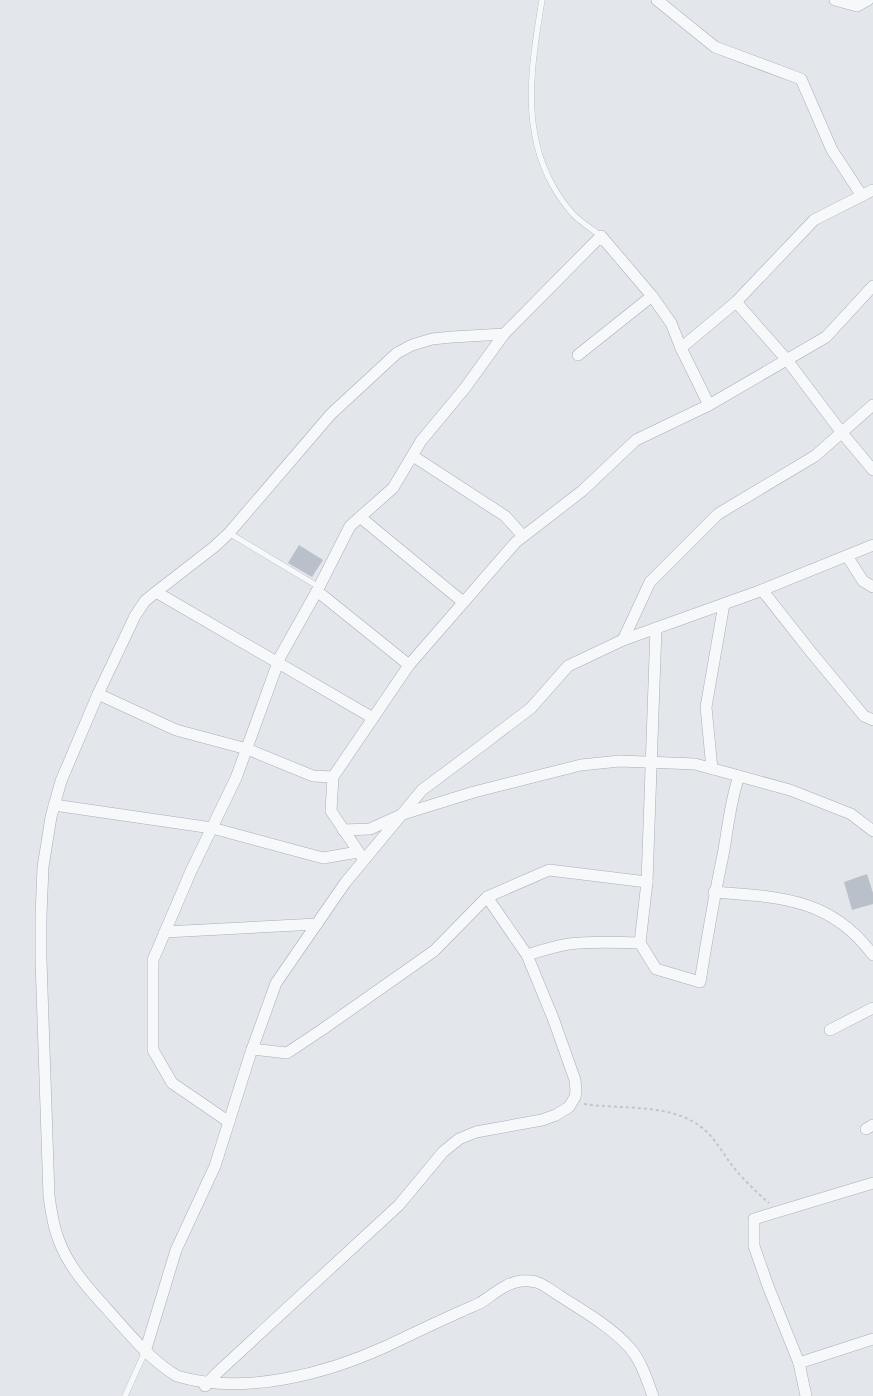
<svg xmlns="http://www.w3.org/2000/svg" width="873" height="1396" viewBox="0 0 873 1396" font-family="'Fira Sans Condensed',sans-serif">
<style>
.building{fill:#bac0ca}
.lines{fill:none;stroke-linecap:round;stroke-linejoin:round}
.service-casing{stroke:#a7aeb7;stroke-width:6}
.minor-casing{stroke:#a7aeb7;stroke-width:12}
.path{stroke:#c1c5cb;stroke-width:2;stroke-dasharray:3 3;stroke-linecap:butt}
.service{stroke:#f6f8fa;stroke-width:5.5}
.minor{stroke:#f6f8fa;stroke-width:11}
</style>
<rect width="100%" height="100%" fill="#e3e7ec"/>
<g class="building">
<polygon points="299,545 323,560 312,577 288,563"/>
<polygon points="867,874 873,893 873,904 852,910 844,882"/>
</g>
<g class="lines">
<defs>
<g id="service">
<path d="M542,0C532,62 520,128 553,186C558,195 565,205 572,213C580,222 592,229 601,236"/>
<polyline points="229,533 319,587"/>
<polyline points="125,1396 145,1352"/>
</g>
<g id="minor">
<polyline points="657,0 715,47 801,79 832,150 862,196"/>
<polyline points="835,0 857,6 868,0"/>
<polyline points="736,302 787,360 842,433 873,470"/>
<polyline points="681,348 736,302 814,220 873,190"/>
<polyline points="578,355 652,296"/>
<polyline points="413,456 505,516 523,536"/>
<polyline points="360,517 463,602"/>
<polyline points="847,556 863,581 873,587"/>
<polyline points="762,590 811,652 864,716 873,720"/>
<polyline points="317,591 409,665"/>
<polyline points="156,592 373,718"/>
<path d="M656,628L647,882L640,943L656,969L700,982C707,939 714,897 723,855C728,828 730,802 739,776"/>
<polyline points="623,640 650,582 718,514 815,456 873,405"/>
<polyline points="98,694 176,730 247,749 313,776 333,777"/>
<polyline points="712,769 706,707 724,604"/>
<polyline points="54,805 212,828 323,858 358,852"/>
<polyline points="343,830 370,829 403,814 474,792 581,765 620,761 695,764 790,790 851,814 873,831"/>
<polyline points="364,860 331,811 333,777 409,665 516,542 582,491 636,440 709,405 826,337 873,286"/>
<path d="M714,892C780,897 831,898 873,955"/>
<polyline points="165,932 317,924"/>
<path d="M527,955C540,951 555,946 569,944C592,941 616,942 640,943"/>
<polyline points="830,1030 873,1008"/>
<polyline points="252,1049 287,1053 323,1029 434,951 487,897 549,870 647,882"/>
<polyline points="229,1122 172,1083 153,1050 153,960 191,871 236,778 280,657 317,591 350,526 393,488 421,441 465,388 504,334"/>
<polyline points="866,1129 873,1125"/>
<polyline points="145,1352 176,1250 215,1166 250,1055 276,983 345,883 422,790 481,746 531,708 568,666 623,640 757,592 873,545"/>
<polyline points="799,1363 873,1339"/>
<polyline points="205,1386 217,1373 399,1205 443,1152 459,1139 476,1132 542,1120 556,1115 569,1107 575,1097 576,1091 575,1080 553,1018 527,955 487,897"/>
<path d="M653,1396C647,1380 641,1360 629,1347C610,1326 583,1311 560,1296C553,1292 544,1284 536,1282C531,1281 526,1280 521,1281C505,1283 493,1295 480,1303C474,1306 468,1308 462,1311C437,1322 412,1334 387,1346C326,1374 243,1396 177,1376C155,1363 139,1345 122,1326C99,1299 70,1273 58,1238C53,1225 51,1211 49,1196L41,960V916L43,867L51,817L61,781L98,694L135,616L145,601L156,592L214,547L229,533L331,414L397,353L412,345L432,339L452,337L504,334L601,236L652,296L671,323L681,348L709,405"/>
<polyline points="806,1396 799,1363 768,1286 754,1246 754,1219 873,1183"/>
</g>
</defs>
<use href="#service" class="service-casing"/>
<use href="#minor" class="minor-casing"/>
<path class="path" d="M584,1104C624,1110 676,1102 707,1132C716,1141 723,1153 731,1164C742,1178 755,1191 769,1203"/>
<use href="#service" class="service"/>
<use href="#minor" class="minor"/>
</g>
</svg>
